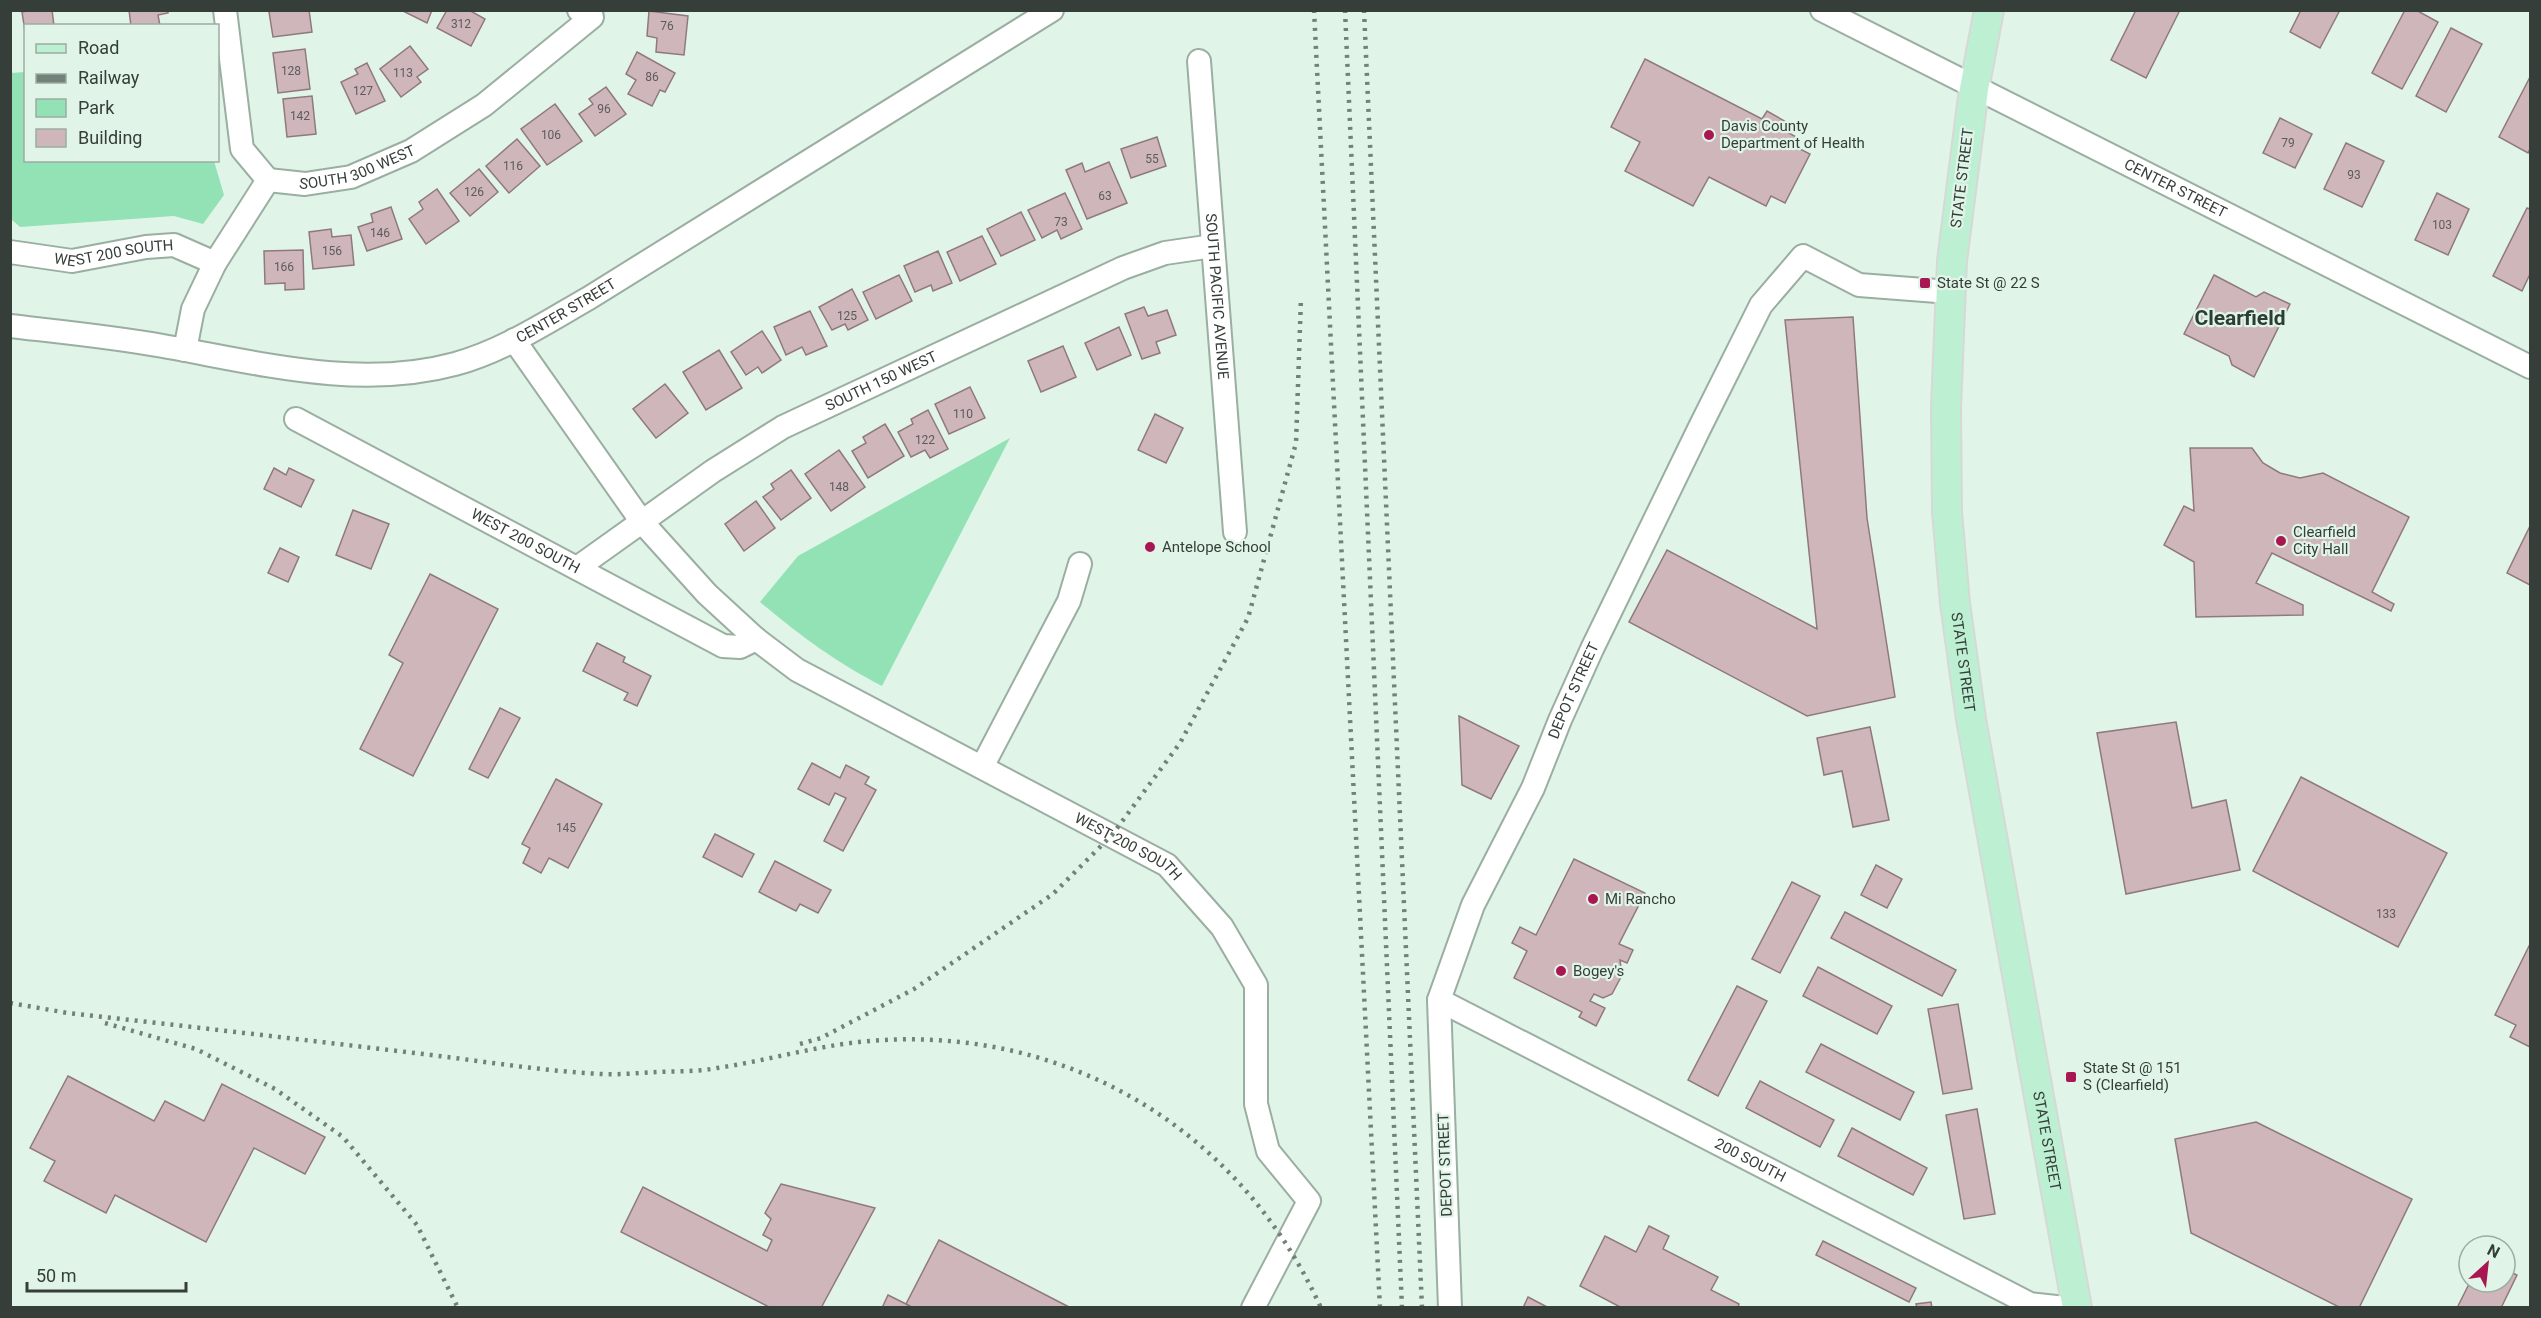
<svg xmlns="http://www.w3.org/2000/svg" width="2541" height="1318" viewBox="0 0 2541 1318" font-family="Roboto,sans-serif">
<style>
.green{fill:#93e2b5}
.building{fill:#cfb6bb;stroke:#90797e;stroke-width:1.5}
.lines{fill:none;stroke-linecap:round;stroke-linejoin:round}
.minor-casing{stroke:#9aaea2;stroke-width:26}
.major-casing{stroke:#d7d8d7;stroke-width:32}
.minor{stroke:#fff;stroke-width:22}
.major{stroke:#bdefd3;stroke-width:28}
.rail{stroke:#748179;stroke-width:4.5;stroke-dasharray:3 6;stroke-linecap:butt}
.poi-dot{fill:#a81751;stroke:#e0f5e8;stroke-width:2}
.labels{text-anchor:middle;stroke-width:4.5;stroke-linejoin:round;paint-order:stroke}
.number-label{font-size:12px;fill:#5c5c5a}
.poi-label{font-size:15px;fill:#363e39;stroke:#e0f5e8;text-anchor:start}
.street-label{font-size:15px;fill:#363e39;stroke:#e0f5e8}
.district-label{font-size:21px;font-weight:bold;fill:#2c3d33;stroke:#e0f5e8}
</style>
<rect width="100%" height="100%" fill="#e0f5e8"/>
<g class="green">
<polygon points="25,72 26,160 214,161 224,195 203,224 174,216 20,227 11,219 11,73"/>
<path d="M1010,438L882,686C834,661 801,636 760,602L798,556Z"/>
</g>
<g class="building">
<polygon points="32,10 52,10 54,26 26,26 26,38 22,12"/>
<polygon points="129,10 168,10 168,13 158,15 160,26 131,26"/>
<polygon points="274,10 309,10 312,32 273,37 269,12"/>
<polygon points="401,10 432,10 427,23"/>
<polygon points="447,10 469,10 485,19 471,46 437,28"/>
<polygon points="2136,10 2180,10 2146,78 2111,60"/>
<polygon points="2301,10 2340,10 2320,48 2290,32"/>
<polygon points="2405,10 2416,10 2438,22 2402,89 2372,73"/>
<polygon points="649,11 688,16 684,55 656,52 657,38 647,36"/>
<polygon points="2451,28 2482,44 2446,112 2416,96"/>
<polygon points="410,46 428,69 417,77 421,82 401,97 380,69"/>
<polygon points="305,49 310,89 278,93 273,53"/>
<polygon points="637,52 675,73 665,92 660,90 652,106 628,94 636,80 626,74"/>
<polygon points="1645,59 1762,119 1767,111 1788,123 1785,131 1800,139 1796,147 1810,154 1785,203 1771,196 1766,206 1709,177 1693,206 1625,171 1640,142 1611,127"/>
<polygon points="367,63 385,101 356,114 341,82 358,74 355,69"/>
<polygon points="2530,77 2530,149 2528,153 2499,137"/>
<polygon points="606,87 626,114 595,136 579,114 593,104 589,99"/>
<polygon points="312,96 316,134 287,137 283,99"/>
<polygon points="555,104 582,141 547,165 521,129"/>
<polygon points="2280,118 2312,134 2295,168 2263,153"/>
<polygon points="1157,137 1166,166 1131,178 1121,149"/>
<polygon points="517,139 540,166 509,193 486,166"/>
<polygon points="2346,143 2384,161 2362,207 2324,189"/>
<polygon points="1109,162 1127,203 1087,219 1066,170 1082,163 1085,172"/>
<polygon points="479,169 498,192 470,216 450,193"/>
<polygon points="437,189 459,221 426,244 409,219 423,209 419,202"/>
<polygon points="1065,193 1082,229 1061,239 1057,230 1042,238 1028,210"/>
<polygon points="2437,193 2469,209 2448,255 2415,240"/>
<polygon points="391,207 402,239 367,251 358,227 373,222 371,214"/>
<polygon points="2527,208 2530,209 2530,274 2522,291 2493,276"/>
<polygon points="1021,212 1035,240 1001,256 987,229"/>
<polygon points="331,229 332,237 351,235 354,265 313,269 309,232"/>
<polygon points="982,236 996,264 960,281 947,252"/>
<polygon points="303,250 304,289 285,290 285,283 265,284 264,251"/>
<polygon points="938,251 952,283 933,291 931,285 915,292 904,266"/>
<polygon points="899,275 912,301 876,319 863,292"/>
<polygon points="2214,275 2256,297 2264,292 2290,304 2254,377 2232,365 2229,356 2184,334"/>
<polygon points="852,289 868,320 848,330 845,324 832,330 819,307"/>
<polygon points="1144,307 1148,316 1167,310 1176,335 1156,342 1160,353 1142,359 1125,314"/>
<polygon points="810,311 827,346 806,355 802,347 786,355 774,327"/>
<polygon points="1853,317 1867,518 1895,697 1807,716 1629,622 1667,550 1817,629 1785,320"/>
<polygon points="1119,327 1131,355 1097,370 1085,343"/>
<polygon points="762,331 781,360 762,373 758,367 746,375 731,352"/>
<polygon points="1063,346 1076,377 1041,392 1028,361"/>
<polygon points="719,350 742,388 706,410 683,372"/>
<polygon points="665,384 688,413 656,438 633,409"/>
<polygon points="970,387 985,418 949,434 935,404"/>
<polygon points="928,410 948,449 930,458 925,450 911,457 898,432 913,424 911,419"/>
<polygon points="1155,414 1183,428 1166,463 1138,450"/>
<polygon points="885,424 904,456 868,478 852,451 866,443 863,437"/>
<polygon points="2190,448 2252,448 2263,463 2280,473 2300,478 2323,473 2409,517 2372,592 2394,604 2391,611 2272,553 2256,583 2303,605 2303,615 2196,617 2194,562 2164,545 2184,506 2194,511"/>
<polygon points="839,450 865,487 831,511 805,474"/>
<polygon points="274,468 286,475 289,468 314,480 301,507 264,489"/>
<polygon points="791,470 811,498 781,520 763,497 774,489 771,484"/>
<polygon points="756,501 775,528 744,551 725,524"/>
<polygon points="353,510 389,524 371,569 336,555"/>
<polygon points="2530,526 2530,585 2507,573"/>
<polygon points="280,548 299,557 288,582 268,573"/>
<polygon points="430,574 498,609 413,776 360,749 403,663 389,655"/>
<polygon points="597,643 625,657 623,662 651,676 637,706 624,700 628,693 583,671"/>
<polygon points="500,708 520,718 488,778 469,769"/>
<polygon points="1459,716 1519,746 1491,799 1462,785"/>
<polygon points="2176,722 2192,808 2226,800 2240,870 2126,894 2097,733"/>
<polygon points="1870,727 1889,820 1853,827 1842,771 1824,775 1817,738"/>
<polygon points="812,763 840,778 846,765 869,777 865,784 876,790 843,851 824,841 846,798 835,793 829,805 798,789"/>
<polygon points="2301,777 2447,853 2398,947 2253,871"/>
<polygon points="556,779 602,804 568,868 549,858 541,873 523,863 530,848 522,844"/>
<polygon points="715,834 754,854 742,877 703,857"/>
<polygon points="1574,859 1645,893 1619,944 1633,950 1627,963 1620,960 1622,975 1612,994 1603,998 1594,994 1590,1001 1605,1008 1596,1026 1579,1017 1582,1012 1514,978 1527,951 1512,943 1520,927 1536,935"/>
<polygon points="775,861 831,890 818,913 800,904 796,911 759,892"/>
<polygon points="1876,865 1902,879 1887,908 1861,895"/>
<polygon points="1792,882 1820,896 1780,973 1752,959"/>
<polygon points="1845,912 1956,970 1942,996 1831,938"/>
<polygon points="2530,944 2530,1047 2510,1037 2516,1025 2495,1015"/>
<polygon points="1818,967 1892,1006 1877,1034 1803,996"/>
<polygon points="1737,986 1767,1001 1718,1096 1688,1080"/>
<polygon points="1958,1004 1972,1089 1943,1094 1928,1009"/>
<polygon points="1821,1044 1914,1092 1900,1120 1806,1072"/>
<polygon points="68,1076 154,1121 165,1101 204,1121 222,1084 325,1137 305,1174 254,1148 206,1242 115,1195 106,1213 44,1181 55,1161 30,1148"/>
<polygon points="1760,1081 1834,1120 1820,1147 1746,1108"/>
<polygon points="1977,1109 1995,1214 1964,1219 1946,1115"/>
<polygon points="2256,1122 2412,1199 2359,1308 2341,1308 2191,1233 2175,1139"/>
<polygon points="1852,1128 1927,1168 1913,1195 1838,1156"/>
<polygon points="781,1184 875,1208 821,1308 771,1308 621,1232 643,1187 767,1251 772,1240 763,1235 771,1219 765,1213"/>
<polygon points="1649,1226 1669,1236 1663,1249 1718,1277 1711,1290 1739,1304 1738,1308 1622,1308 1580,1286 1605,1236 1636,1252"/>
<polygon points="939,1240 1071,1308 913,1308 906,1304"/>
<polygon points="1823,1241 1916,1288 1909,1302 1816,1255"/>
<polygon points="2505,1269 2517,1275 2501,1308 2457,1308 2470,1282 2505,1282"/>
<polygon points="888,1295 906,1304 913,1308 882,1308"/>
<polygon points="1528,1297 1549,1308 1523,1308"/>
<polygon points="1931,1302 1932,1308 1917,1308 1916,1304"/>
</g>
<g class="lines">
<defs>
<g id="minor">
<polyline points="225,10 242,149 268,180"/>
<path id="s1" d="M1822,10L2530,367"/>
<path id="s2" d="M1199,61L1235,532"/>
<path id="s3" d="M268,180L305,184L351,177L411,151L484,105L592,17L579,10"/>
<path id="s4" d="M10,252L72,261L146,247L174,245L215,263"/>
<path id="s5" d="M10,326C62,332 113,337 163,346C259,363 359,390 455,364C503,351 547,322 589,298L1052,10"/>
<path id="s6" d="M514,340L642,522L707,594L756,639L797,670L1167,865L1222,927L1256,985V1104L1268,1151L1309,1201L1253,1308"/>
<polyline points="185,350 193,309 215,263 268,180"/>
<path id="s7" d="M296,419L723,646L740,647L756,639"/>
<path id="s8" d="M577,568L713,471L783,427L1123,268L1165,253L1213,246"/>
<polyline points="982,767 1069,601 1080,564"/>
<path id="s9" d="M1439,1000L2030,1304L2065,1308"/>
<path id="s10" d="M1450,1308L1439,1000L1473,905L1533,788L1560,720L1592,649L1699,429L1761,305L1803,256L1859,285L1950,292"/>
</g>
<g id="major">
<path id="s11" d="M1989,10L1974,89L1952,261L1946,408L1947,512L1955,603L1971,719L2077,1308"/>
</g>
</defs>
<use href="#minor" class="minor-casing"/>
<use href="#major" class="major-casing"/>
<use href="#minor" class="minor"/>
<use href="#major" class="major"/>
<g class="rail">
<polyline points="1314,10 1380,1308"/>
<polyline points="1345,10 1402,1308"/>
<polyline points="1364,10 1422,1308"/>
<path d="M10,1003L68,1013C186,1026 305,1040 423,1054C482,1061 542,1071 601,1074C619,1075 638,1073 656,1072C676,1071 697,1072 717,1068C765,1061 812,1047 859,1042C1059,1021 1238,1125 1321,1308"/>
<polyline points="105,1023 196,1049 275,1089 343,1137 417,1225 458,1308"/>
<polyline points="800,1044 821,1038 914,989 1053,894 1112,835 1180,743 1248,618 1296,443 1301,298"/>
</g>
</g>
<g class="poi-dot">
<circle cx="1709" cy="135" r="6"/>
<rect x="1919" y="277" width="12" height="12" rx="3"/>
<circle cx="2281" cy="541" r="6"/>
<circle cx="1150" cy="547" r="6"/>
<circle cx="1593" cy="899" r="6"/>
<circle cx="1561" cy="971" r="6"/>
<rect x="2065" y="1071" width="12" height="12" rx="3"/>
</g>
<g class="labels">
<g class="number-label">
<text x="461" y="28">312</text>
<text x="667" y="30">76</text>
<text x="291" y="75">128</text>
<text x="403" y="77">113</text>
<text x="652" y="81">86</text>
<text x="363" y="95">127</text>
<text x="604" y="113">96</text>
<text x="300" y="120">142</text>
<text x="551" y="139">106</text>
<text x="2288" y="147">79</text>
<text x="1152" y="163">55</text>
<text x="513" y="170">116</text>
<text x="2354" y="179">93</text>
<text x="474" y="196">126</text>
<text x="1105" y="200">63</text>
<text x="1061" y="226">73</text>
<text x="2442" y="229">103</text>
<text x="380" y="237">146</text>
<text x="332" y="255">156</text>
<text x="284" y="271">166</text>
<text x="847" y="320">125</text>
<text x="963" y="418">110</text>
<text x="925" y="444">122</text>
<text x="839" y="491">148</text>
<text x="566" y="832">145</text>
<text x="2386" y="918">133</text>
</g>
<g class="poi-label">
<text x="1721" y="131">Davis County<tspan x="1721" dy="17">Department of Health</tspan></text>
<text x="1937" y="288">State St @ 22 S</text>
<text x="2293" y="537">Clearfield<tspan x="2293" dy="17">City Hall</tspan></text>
<text x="1162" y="552">Antelope School</text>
<text x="1605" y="904">Mi Rancho</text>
<text x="1573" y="976">Bogey's</text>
<text x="2083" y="1073">State St @ 151<tspan x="2083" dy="17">S (Clearfield)</tspan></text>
</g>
<g class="street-label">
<text dy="5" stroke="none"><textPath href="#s3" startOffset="92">SOUTH 300 WEST</textPath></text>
<text transform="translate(1962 178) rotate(-83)" y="5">STATE STREET</text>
<text dy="5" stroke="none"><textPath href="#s1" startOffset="396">CENTER STREET</textPath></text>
<text dy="5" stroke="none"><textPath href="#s4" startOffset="105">WEST 200 SOUTH</textPath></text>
<text dy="5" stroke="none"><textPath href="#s2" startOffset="236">SOUTH PACIFIC AVENUE</textPath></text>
<text dy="5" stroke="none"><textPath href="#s5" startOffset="573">CENTER STREET</textPath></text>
<text dy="5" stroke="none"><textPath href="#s8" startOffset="358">SOUTH 150 WEST</textPath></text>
<text dy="5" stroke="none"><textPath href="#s7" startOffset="260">WEST 200 SOUTH</textPath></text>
<text dy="5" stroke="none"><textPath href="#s11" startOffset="656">STATE STREET</textPath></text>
<text dy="5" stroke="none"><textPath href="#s10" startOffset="646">DEPOT STREET</textPath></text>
<text dy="5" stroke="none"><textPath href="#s6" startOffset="813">WEST 200 SOUTH</textPath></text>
<text dy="5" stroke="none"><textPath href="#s11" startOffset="1142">STATE STREET</textPath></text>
<text dy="5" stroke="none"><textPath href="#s9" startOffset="350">200 SOUTH</textPath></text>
<text transform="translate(1445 1165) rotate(-92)" y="5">DEPOT STREET</text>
</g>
<g class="district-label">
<text x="2240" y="325">Clearfield</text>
</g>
</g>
<rect width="2541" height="1318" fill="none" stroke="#363e39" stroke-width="24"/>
<rect x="24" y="24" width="195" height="138" fill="#e0f5e8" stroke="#9caca2" stroke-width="1.5"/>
<rect x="36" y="44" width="30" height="9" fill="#bdefd3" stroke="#9caca2" stroke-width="1.5"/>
<text x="78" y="54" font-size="18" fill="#363e39">Road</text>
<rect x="36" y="74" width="30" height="9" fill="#748179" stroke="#9caca2" stroke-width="1.5"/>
<text x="78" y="84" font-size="18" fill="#363e39">Railway</text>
<rect x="36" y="99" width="30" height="18" fill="#93e2b5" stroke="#9caca2" stroke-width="1.5"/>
<text x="78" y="114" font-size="18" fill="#363e39">Park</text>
<rect x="36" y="129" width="30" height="18" fill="#cfb6bb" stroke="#9caca2" stroke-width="1.5"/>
<text x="78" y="144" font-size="18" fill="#363e39">Building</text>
<g transform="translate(2487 1264) rotate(27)"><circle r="28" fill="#e0f5e8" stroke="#9caca2" stroke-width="1.5"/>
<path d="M0-4.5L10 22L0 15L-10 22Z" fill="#a81751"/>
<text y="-9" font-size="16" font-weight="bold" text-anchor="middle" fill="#363e39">N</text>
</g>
<path d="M27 1282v9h159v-9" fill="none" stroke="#363e39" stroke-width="3"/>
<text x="36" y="1282" font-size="18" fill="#363e39" stroke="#e0f5e8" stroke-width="4.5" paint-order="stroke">50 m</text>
</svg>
